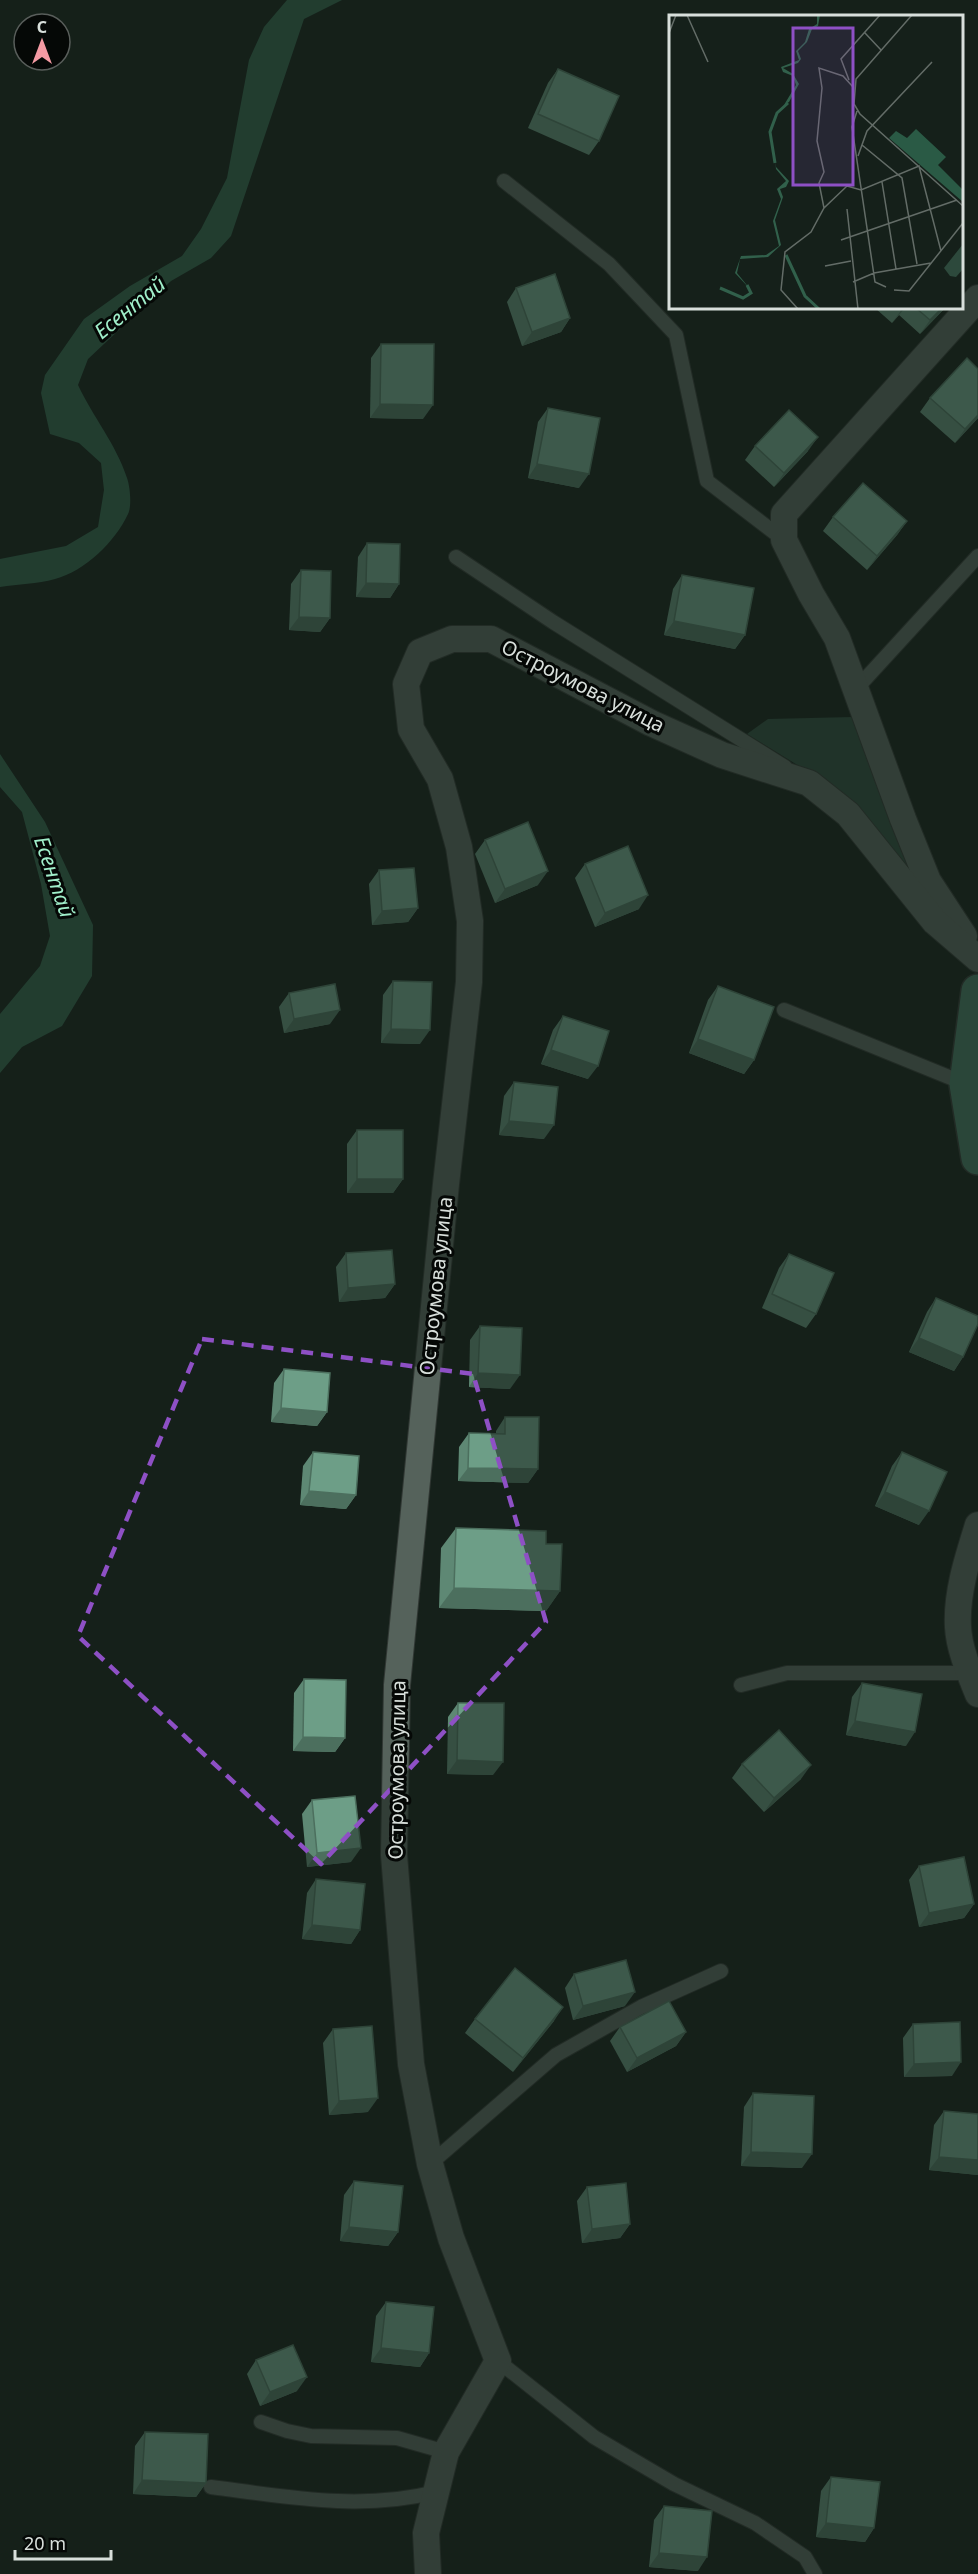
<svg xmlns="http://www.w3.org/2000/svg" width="978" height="2574" viewBox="0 0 978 2574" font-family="'Noto Sans',sans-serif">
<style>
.green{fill:#2d493c}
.water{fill:#31604b}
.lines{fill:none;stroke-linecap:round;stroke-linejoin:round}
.lane-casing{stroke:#313834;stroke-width:16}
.street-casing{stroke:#313834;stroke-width:28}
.secondary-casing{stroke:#313834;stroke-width:36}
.lane{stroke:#55625b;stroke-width:14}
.street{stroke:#55625b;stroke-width:26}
.secondary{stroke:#437361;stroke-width:33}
.wall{fill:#5e8874}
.shaded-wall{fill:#4c6f5e}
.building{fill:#6d9e87;stroke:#4c6f5e;stroke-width:1.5}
.marked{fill:none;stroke:#8e50c5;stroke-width:4.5;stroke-dasharray:12 8;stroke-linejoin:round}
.labels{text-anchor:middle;stroke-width:6;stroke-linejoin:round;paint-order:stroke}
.street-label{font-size:20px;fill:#d8dfdb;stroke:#050806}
.water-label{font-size:21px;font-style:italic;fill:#a0efca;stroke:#050806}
.inset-river{fill:none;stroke:#31604b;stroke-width:3}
.inset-road{fill:none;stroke:#636c67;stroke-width:1.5}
.view{fill:#8e50c5;fill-opacity:0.15;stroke:#8e50c5;stroke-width:3}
.inset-edge{fill:none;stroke:#d8dfdb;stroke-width:3}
</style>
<rect width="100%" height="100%" fill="#15201a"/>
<polygon class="green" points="853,717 879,791 917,877 889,850 838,790 747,734 768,719"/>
<g class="water">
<path d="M287,0H342L304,19L231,236L211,258L171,281L88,359L78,385C93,417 116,444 127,478C130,486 132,506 128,514C115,542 85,571 55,579C37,584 18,584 0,587V559L66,546L98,527L104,490L101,463L79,443L50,434L41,393L45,375L84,319L130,286L182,256L201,229L227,178L249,60L264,27Z"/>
<polygon points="0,754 45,822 93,925 92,976 62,1026 22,1047 0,1073 0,1014 40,966 50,936 41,884 22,812 0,787"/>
</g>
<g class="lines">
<defs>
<g id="lane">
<polyline points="504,181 609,264 676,335 707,481 784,540"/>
<polyline points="456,557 553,622 785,767"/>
<polyline points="857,688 978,556"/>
<polyline points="784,1010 966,1084"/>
<polyline points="741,1685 787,1673 969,1673"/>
<polyline points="430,2164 556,2055 641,2007 721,1971"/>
<polyline points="498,2361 594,2437 674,2484 755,2523 805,2557 815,2574"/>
<polyline points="261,2422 287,2431 311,2436 397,2438 446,2452"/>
<path d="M211,2487C288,2497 360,2511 436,2492"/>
</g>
<g id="street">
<polyline points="964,936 928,881 903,819 837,638 811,594 784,540 784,514 978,298"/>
<path d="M978,1525C968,1557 956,1593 958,1627C959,1649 970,1674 978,1694"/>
<polyline points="428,2574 426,2533 446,2452 498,2361 451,2238 430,2164 411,2064 394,1855 397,1685 446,1184 469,982 470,921 459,847 440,779 411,729 406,684 420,652 452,639 491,639 651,723 722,755 809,783 848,814 935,922 978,959"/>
</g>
<polyline id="secondary" points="978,991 966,1084 978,1158"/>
</defs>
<use href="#lane" class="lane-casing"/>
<use href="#street" class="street-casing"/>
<use href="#secondary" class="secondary-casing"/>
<use href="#lane" class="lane"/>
<use href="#street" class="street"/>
<use href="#secondary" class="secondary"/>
</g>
<g class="wall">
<polygon points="558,69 599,141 589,155 528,128 548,83"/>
<polygon points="516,288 570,318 561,332 522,346 507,302"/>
<polygon points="875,308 945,308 920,334 899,315 892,323"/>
<polygon points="381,344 423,419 370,418 371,358"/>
<polygon points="930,398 978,418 955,443 920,412"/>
<polygon points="548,408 579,488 528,478 538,422"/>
<polygon points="755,446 808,451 774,487 745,460"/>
<polygon points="833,517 907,521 897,535 867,570 823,531"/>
<polygon points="367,543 399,584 390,598 356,597 358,557"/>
<polygon points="301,570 330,618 320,632 289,630 291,584"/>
<polygon points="682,575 745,635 735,649 664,635 673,589"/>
<polygon points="485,840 538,885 495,903 475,854"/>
<polygon points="585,864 639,909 595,927 575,878"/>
<polygon points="379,870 418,908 408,922 372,925 369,884"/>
<polygon points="393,981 420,1044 381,1043 383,995"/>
<polygon points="718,986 754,1060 744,1074 689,1053 708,1000"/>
<polygon points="289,993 330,1024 284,1033 279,1007"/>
<polygon points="563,1016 588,1079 541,1064 553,1030"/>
<polygon points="514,1082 544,1139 499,1135 504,1096"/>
<polygon points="357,1130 403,1179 393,1193 347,1193 347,1144"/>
<polygon points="346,1253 395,1284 385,1298 339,1302 336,1267"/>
<polygon points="789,1254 816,1314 806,1328 762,1308 779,1268"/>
<polygon points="936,1298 963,1357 954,1371 909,1352 927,1312"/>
<polygon points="480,1326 510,1389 469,1387 470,1340"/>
<polygon points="284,1369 327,1412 317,1426 271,1422 274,1383"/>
<polygon points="505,1417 538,1469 528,1483 458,1481 459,1447 469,1433 496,1434 496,1431"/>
<polygon points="313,1452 356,1495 346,1509 300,1505 303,1466"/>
<polygon points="902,1452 919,1525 875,1506 892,1466"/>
<polygon points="456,1528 546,1544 560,1591 546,1611 439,1608 441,1548"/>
<polygon points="304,1679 345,1738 335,1752 293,1751 294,1693"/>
<polygon points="862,1683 906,1746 846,1735 852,1697"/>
<polygon points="458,1703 493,1775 447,1774 448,1717"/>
<polygon points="742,1764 801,1779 764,1812 732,1778"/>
<polygon points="312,1800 351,1862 307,1867 302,1814"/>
<polygon points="919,1866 974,1904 964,1918 919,1927 909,1880"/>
<polygon points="316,1879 360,1930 351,1944 302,1939 307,1893"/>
<polygon points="574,1974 625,2006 573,2020 565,1988"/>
<polygon points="475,2019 554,2021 513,2072 465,2033"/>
<polygon points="913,2024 952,2076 904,2077 903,2038"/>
<polygon points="620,2027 686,2032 676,2046 627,2072 610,2041"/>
<polygon points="333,2029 368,2112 329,2115 323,2043"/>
<polygon points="753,2093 802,2168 741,2166 744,2107"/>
<polygon points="944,2111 978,2175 929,2170 934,2125"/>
<polygon points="354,2181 398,2232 388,2246 340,2241 344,2195"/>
<polygon points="587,2187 630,2224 620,2238 582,2243 577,2201"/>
<polygon points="386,2302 429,2353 420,2367 371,2362 376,2316"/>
<polygon points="256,2360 297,2391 260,2406 247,2374"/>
<polygon points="145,2432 206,2483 196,2497 133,2494 135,2446"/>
<polygon points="831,2477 874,2528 865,2542 816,2537 821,2491"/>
<polygon points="664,2506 698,2571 649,2567 654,2520"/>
</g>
<g class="shaded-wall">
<polygon points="903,308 905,308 892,323 902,309"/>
<polygon points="942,308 945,308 920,334 930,320"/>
<polygon points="570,318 561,332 522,346 532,332"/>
<polygon points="380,404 433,405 423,419 370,418"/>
<polygon points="978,415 978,418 955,443 965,429"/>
<polygon points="818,437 808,451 774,487 784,473"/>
<polygon points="537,464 589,474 579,488 528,478"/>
<polygon points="907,521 897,535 867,570 877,556"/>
<polygon points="366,583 399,584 390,598 356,597"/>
<polygon points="299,617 330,618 320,632 289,630"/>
<polygon points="674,621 745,635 735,649 664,635"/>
<polygon points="548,871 538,885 495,903 505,889"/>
<polygon points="648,895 639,909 595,927 605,913"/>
<polygon points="418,908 408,922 372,925 382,911"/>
<polygon points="340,1010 330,1024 284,1033 294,1019"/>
<polygon points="391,1029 430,1030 420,1044 381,1043"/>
<polygon points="698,1039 754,1060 744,1074 689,1053"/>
<polygon points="551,1050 598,1066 588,1079 541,1064"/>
<polygon points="509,1121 554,1125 544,1139 499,1135"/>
<polygon points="357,1179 403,1179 393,1193 347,1193"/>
<polygon points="395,1284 385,1298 339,1302 348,1288"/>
<polygon points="919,1338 963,1357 954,1371 909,1352"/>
<polygon points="478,1373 520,1375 510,1389 469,1387"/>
<polygon points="281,1408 327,1412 317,1426 271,1422"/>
<polygon points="468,1468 538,1469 528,1483 458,1481"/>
<polygon points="309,1491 356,1495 346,1509 300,1505"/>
<polygon points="885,1492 929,1511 919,1525 875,1506"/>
<polygon points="454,1588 560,1591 546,1611 439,1608"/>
<polygon points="855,1721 915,1732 906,1746 846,1735"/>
<polygon points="303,1737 345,1738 335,1752 293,1751"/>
<polygon points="457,1760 503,1762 493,1775 447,1774"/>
<polygon points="811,1765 801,1779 764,1812 774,1798"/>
<polygon points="361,1848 351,1862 307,1867 317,1853"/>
<polygon points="974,1904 964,1918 919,1927 929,1913"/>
<polygon points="312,1925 360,1930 351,1944 302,1939"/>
<polygon points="635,1992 625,2006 573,2020 583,2006"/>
<polygon points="563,2007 554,2021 513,2072 523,2058"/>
<polygon points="686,2032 676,2046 627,2072 637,2058"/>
<polygon points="961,2062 952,2076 904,2077 914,2064"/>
<polygon points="378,2098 368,2112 329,2115 339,2101"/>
<polygon points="751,2152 812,2154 802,2168 741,2166"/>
<polygon points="939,2157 978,2160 978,2175 929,2170"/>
<polygon points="630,2224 620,2238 582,2243 592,2229"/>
<polygon points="349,2227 398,2232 388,2246 340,2241"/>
<polygon points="381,2348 429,2353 420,2367 371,2362"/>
<polygon points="307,2377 297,2391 260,2406 270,2392"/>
<polygon points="142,2480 206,2483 196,2497 133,2494"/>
<polygon points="826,2523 874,2528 865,2542 816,2537"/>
<polygon points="659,2553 707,2557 698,2571 649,2567"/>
</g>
<g class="building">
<polygon points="558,69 619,96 599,141 538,114"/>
<polygon points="555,274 570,318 532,332 516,288"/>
<polygon points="916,308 942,308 930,320"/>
<polygon points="381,344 434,344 433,405 380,404"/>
<polygon points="967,358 978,369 978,415 965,429 930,398"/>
<polygon points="548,408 600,418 589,474 537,464"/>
<polygon points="789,410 818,437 784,473 755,446"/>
<polygon points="863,483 907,521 877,556 833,517"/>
<polygon points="367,543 400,544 399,584 366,583"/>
<polygon points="301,570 331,571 330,618 299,617"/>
<polygon points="682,575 754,588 745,635 674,621"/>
<polygon points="528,822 548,871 505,889 485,840"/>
<polygon points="628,846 648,895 605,913 585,864"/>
<polygon points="414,868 418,908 382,911 379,870"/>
<polygon points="393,981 432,982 430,1030 391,1029"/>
<polygon points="335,984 340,1010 294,1019 289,993"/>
<polygon points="718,986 774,1007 754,1060 698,1039"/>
<polygon points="563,1016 609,1031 598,1066 551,1050"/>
<polygon points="514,1082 558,1087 554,1125 509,1121"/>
<rect x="357" y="1130" width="46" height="49"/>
<polygon points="392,1250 395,1284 348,1288 346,1253"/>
<polygon points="789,1254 834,1273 816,1314 772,1294"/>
<polygon points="936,1298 978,1316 978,1324 963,1357 919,1338"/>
<polygon points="480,1326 522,1328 520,1375 478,1373"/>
<polygon points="284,1369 330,1373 327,1412 281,1408"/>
<polygon points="505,1417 539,1417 538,1469 468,1468 469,1433 505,1434"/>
<polygon points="313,1452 359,1456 356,1495 309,1491"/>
<polygon points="902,1452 947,1472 929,1511 885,1492"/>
<polygon points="456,1528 546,1531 546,1544 562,1544 560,1591 454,1588"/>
<polygon points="304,1679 346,1680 345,1738 303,1737"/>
<polygon points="862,1683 922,1694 915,1732 855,1721"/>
<polygon points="458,1703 504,1703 503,1762 457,1760"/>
<polygon points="779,1730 811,1765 774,1798 742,1764"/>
<polygon points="355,1796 361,1848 317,1853 312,1800"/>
<polygon points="964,1857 974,1904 929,1913 919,1866"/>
<polygon points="316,1879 365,1884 360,1930 312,1925"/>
<polygon points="626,1960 635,1992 583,2006 574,1974"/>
<polygon points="515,1968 563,2007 523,2058 475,2019"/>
<polygon points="669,2001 686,2032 637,2058 620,2027"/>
<polygon points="960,2022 961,2062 914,2064 913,2024"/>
<polygon points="372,2026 378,2098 339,2101 333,2029"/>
<polygon points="753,2093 814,2096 812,2154 751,2152"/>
<polygon points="944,2111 978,2114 978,2160 939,2157"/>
<polygon points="354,2181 403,2186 398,2232 349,2227"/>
<polygon points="626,2183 630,2224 592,2229 587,2187"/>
<polygon points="386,2302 434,2307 429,2353 381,2348"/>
<polygon points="293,2345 307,2377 270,2392 256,2360"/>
<polygon points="145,2432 208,2434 206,2483 142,2480"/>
<polygon points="831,2477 880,2482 874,2528 826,2523"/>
<polygon points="664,2506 712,2511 707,2557 659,2553"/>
</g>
<path d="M0 0H978V2574H0ZM202,1339L473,1374L546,1622L321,1864L78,1636Z" fill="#15201a" fill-opacity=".55" fill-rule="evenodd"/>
<path class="marked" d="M202,1339L473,1374L546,1622L321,1864L78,1636Z"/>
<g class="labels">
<g class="street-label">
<text transform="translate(583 686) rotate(27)" y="7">Остроумова улица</text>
<text transform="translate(436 1286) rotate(-84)" y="7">Остроумова улица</text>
<text transform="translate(397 1770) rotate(-89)" y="7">Остроумова улица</text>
</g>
<g class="water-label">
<text transform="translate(130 308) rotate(-39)" y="7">Есентай</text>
<text transform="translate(54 877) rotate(71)" y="7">Есентай</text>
</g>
</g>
<g transform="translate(669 15)">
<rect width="294" height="294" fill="#15201a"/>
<path d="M294,229V254L287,262L281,261L275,253Z" fill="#2d493c"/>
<path d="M247,114L277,142L269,150L294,175V187L220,123L227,116L238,123Z" fill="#2a5a45"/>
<path d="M148,0H151L149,11L143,14L138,27L129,36L132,44L129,48L114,53L124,59L130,69L120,87L115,90L127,70L124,61L114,57L112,52L130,45L127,36L136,27L140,14L148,9ZM106,145L107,152L120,166L117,172L111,174L114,182L106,205L112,230L99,242L71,244L68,258L81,274L66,258L72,241L97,240L110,231L104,206L112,184L108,174L117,166L107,154Z" fill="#31604b"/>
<path class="inset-river" d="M106,148L101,117L108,98L119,88M117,240L136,281L150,294M51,273L74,283L82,278L78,270"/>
<path class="inset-road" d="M18,0L39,47M243,0L187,64L185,89L191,99L294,191M0,18L7,0M196,18L212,35M180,65L172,44L211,0M188,96L183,112L206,267L217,272M193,130L233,163L248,249M189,141L198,116L263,47M213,167L227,254M155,193L150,168L155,157L148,126L153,73L150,53L174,61L184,72M178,194L189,294M172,225L288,185M156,251L182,246M184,267L205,258L262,248M225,275L240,276L294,208M129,294L112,275L116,237L142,217L155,193L178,171L192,175L250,151L272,236"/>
<path class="view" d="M124,13H184V170H124Z"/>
<rect width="294" height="294" class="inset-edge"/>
</g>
<g transform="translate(42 42)"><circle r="28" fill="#050806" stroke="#595e5b" stroke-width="1.5"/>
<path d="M0-4.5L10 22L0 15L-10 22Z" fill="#f49aa3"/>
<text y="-9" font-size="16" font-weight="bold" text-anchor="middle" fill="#d8dfdb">С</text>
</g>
<path d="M15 2550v9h96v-9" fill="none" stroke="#d8dfdb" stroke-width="3"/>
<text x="24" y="2550" font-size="18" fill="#d8dfdb" stroke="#050806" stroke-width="4.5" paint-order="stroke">20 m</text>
</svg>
